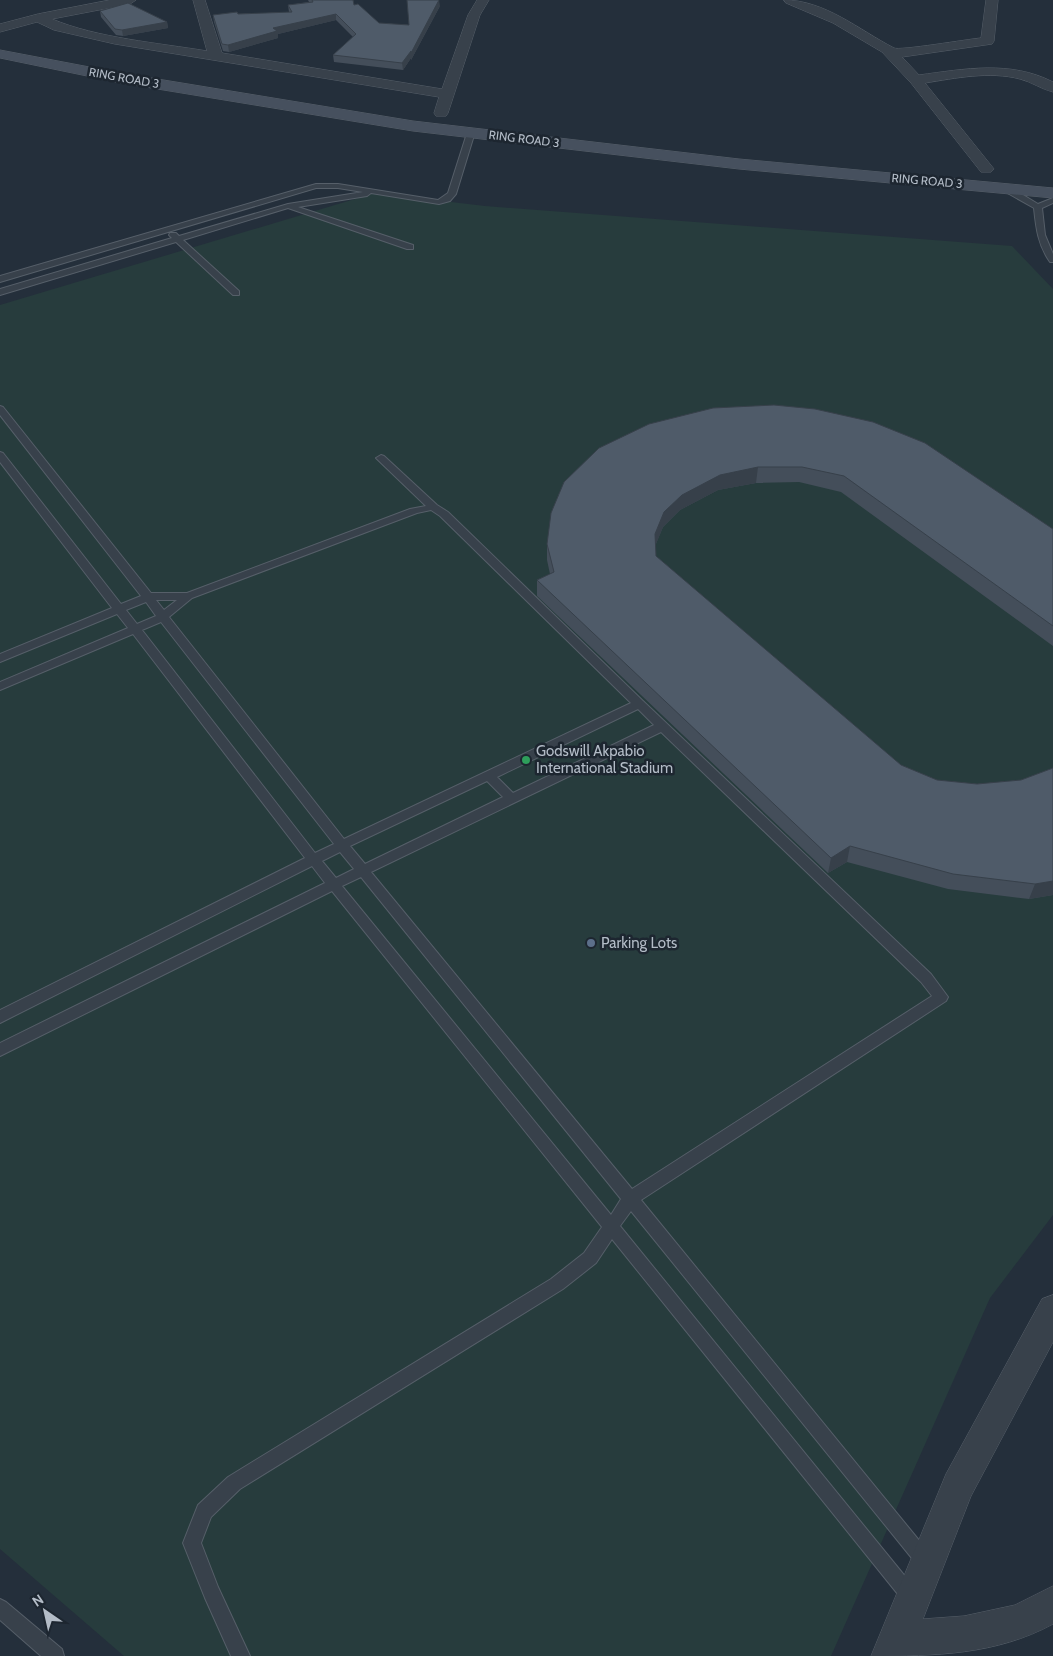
<svg xmlns="http://www.w3.org/2000/svg" width="1053" height="1656" viewBox="0 0 1053 1656" font-family="Cabin,sans-serif">
<style>
.green{fill:#273c3d}
.lines{fill:none;stroke-linecap:round;stroke-linejoin:round}
.lane-casing{stroke:#565f69;stroke-width:2}
.street-casing{stroke:#565f69;stroke-width:1}
.secondary-casing{stroke:#565f69;stroke-width:1}
.lane{fill:#38414b;fill-rule:evenodd}
.street{fill:#38414b;fill-rule:evenodd}
.secondary{fill:#46505e;fill-rule:evenodd}
.wall{fill:#444e5a}
.shaded-wall{fill:#37404a}
.building{fill:#4f5b69;stroke:#37404a}
.leisure-dot{fill:#2e9e5b;stroke:#1d2630;stroke-width:2}
.service-dot{fill:#5c6f8a;stroke:#1d2630;stroke-width:2}
.labels{text-anchor:middle;stroke-width:5;stroke-linejoin:round;paint-order:stroke}
.far-street-label{font-size:12px;fill:#b3bcc7;stroke:#1d2630}
.poi-label{font-size:15px;fill:#b3bcc7;stroke:#1d2630;text-anchor:start}
</style>
<rect width="100%" height="100%" fill="#242f3b"/>
<polygon class="green" points="375,193 485,206 1012,246 1053,289 1053,1215 990,1298 831,1656 124,1656 0,1549 0,305"/>
<g class="lines">
<defs>
<g id="lane">
<polygon points="468,130 475,132 456,194 450,201 439,204 371,193 367,196 298,207 413,245 413,249 407,249 288,208 183,240 239,291 239,295 233,295 176,242 0,295 0,289 172,238 169,235 170,233 176,233 179,236 288,204 363,192 338,188 316,188 0,282 0,276 316,184 338,184 438,200 448,193"/>
<path d="M1004,187H1010L1038,204L1053,198V203L1042,208L1045,235L1053,254V262H1050C1038,245 1036,228 1034,208L1004,191Z"/>
<path d="M0,406L3,407L151,593H187L410,509L426,506L376,458L381,455L384,456L437,505L448,512L643,701L931,974L948,997L946,1001L641,1200L931,1555L934,1561L931,1567L925,1570L919,1567L631,1211L620,1226L917,1591L920,1597L917,1603L911,1606L905,1603L612,1239L596,1263L563,1289L240,1489L211,1517L201,1543L218,1587L250,1656H231L205,1598L183,1543L198,1505L228,1477L551,1279L584,1253L602,1227L332,891L0,1056V1043L325,883L312,866L0,1023V1010L305,858L133,634L0,690V682L128,628L117,614L0,662V654L112,608L0,462V452L3,453L121,604L141,596L0,415ZM431,510L440,516L631,703L344,839L169,617L192,598L417,513ZM156,600H177L164,610ZM146,602L156,616L137,624L126,610ZM161,622L334,844L315,853L142,630ZM638,709L654,725L513,793L497,777ZM661,732L921,982L932,996L632,1189L371,872ZM487,781L503,797L365,864L350,846ZM340,852L354,869L336,878L322,861ZM361,877L621,1199L611,1215L342,886Z"/>
<polygon points="0,1599 6,1602 62,1649 64,1656 41,1656 0,1620"/>
</g>
<g id="street">
<path d="M110,0H136L130,4L52,19C97,38 159,43 207,51L193,0H205L222,53L442,89L468,15L477,0H489L480,15L448,113L446,116H436L434,113L439,97L115,44L54,30L37,22L0,32V24L38,14Z"/>
<path d="M784,0C825,0 859,30 894,48C899,51 969,39 981,38L986,0H998L994,41L992,44L902,57L919,75C965,69 1010,60 1053,82V92C1041,89 1032,82 1020,79C990,71 956,78 925,83L994,169L991,172H981L911,83L882,52L833,23L786,3Z"/>
<path d="M1053,1295V1342L971,1496L923,1619L964,1616L1015,1605L1053,1586V1624C996,1655 935,1656 871,1656L946,1474L1042,1299Z"/>
</g>
<polygon id="secondary" points="0,50 121,73 413,121 739,159 1053,188 1053,198 739,169 413,131 121,83 0,58"/>
</defs>
<use href="#lane" class="lane-casing"/>
<use href="#street" class="street-casing"/>
<use href="#secondary" class="secondary-casing"/>
<use href="#lane" class="lane"/>
<use href="#street" class="street"/>
<use href="#secondary" class="secondary"/>
</g>
<g class="wall">
<polygon points="308,0 353,0 354,5 379,23 409,25 440,6 411,60 411,58 403,70 334,62 333,55 353,37 336,20 278,34 278,38 229,52 223,51 214,22 213,15 289,12 288,5 309,2"/>
<polygon points="100,11 167,22 168,28 123,36 116,35 101,17"/>
<polygon points="649,424 1053,529 1053,646 841,492 799,482 756,483 718,490 680,510 663,527 655,546 656,556 901,765 937,780 977,784 1021,780 1053,768 1053,895 1029,899 948,889 847,862 828,873 537,596 537,580 550,574 547,560 547,544"/>
</g>
<g class="shaded-wall">
<polygon points="439,0 440,6 411,60 411,53"/>
<polygon points="336,14 336,20 278,34 278,38 229,52 228,45 273,28"/>
<polygon points="167,22 168,28 123,36 122,30"/>
<polygon points="411,51 411,58 403,70 402,63"/>
<polygon points="758,467 756,483 718,490 680,510 663,527 654,549 655,534 664,512 682,495 720,475"/>
<polygon points="850,846 847,862 828,873 831,858"/>
<polygon points="1053,881 1053,895 1029,899 1035,884"/>
</g>
<g class="building">
<polygon points="312,0 353,0 354,5 358,4 379,23 409,25 407,0 439,0 411,53 411,51 402,63 333,55 356,34 336,14 273,28 277,31 228,45 222,44 213,15 237,12 238,14 292,12 288,5 313,2"/>
<polygon points="128,3 167,22 122,30 115,29 100,11"/>
<polygon points="774,405 815,409 873,422 925,443 1053,529 1053,626 844,476 802,467 758,467 720,475 682,495 664,512 655,534 656,556 901,765 937,780 977,784 1021,780 1053,768 1053,881 1035,884 953,874 850,846 831,858 537,580 554,572 547,544 551,513 564,482 599,448 649,424 713,408"/>
</g>
<circle class="leisure-dot" cx="526" cy="760" r="5"/>
<circle class="service-dot" cx="591" cy="943" r="5"/>
<g class="labels">
<g class="far-street-label">
<text transform="translate(124 78) rotate(10)" y="4">RING ROAD 3</text>
<text transform="translate(524 139) rotate(7)" y="4">RING ROAD 3</text>
<text transform="translate(927 181) rotate(5)" y="4">RING ROAD 3</text>
</g>
<g class="poi-label">
<text x="536" y="756">Godswill Akpabio<tspan x="536" dy="17">International Stadium</tspan></text>
<text x="601" y="948">Parking Lots</text>
</g>
</g>
<g transform="translate(45 1611) rotate(326)" stroke="#1d2630" stroke-width="4" paint-order="stroke">
<path d="M0-4L9 19L0 12L-9 19Z" fill="#b3bcc7"/>
<text y="-8" font-size="14" font-weight="bold" text-anchor="middle" fill="#b3bcc7">N</text>
</g>
</svg>
